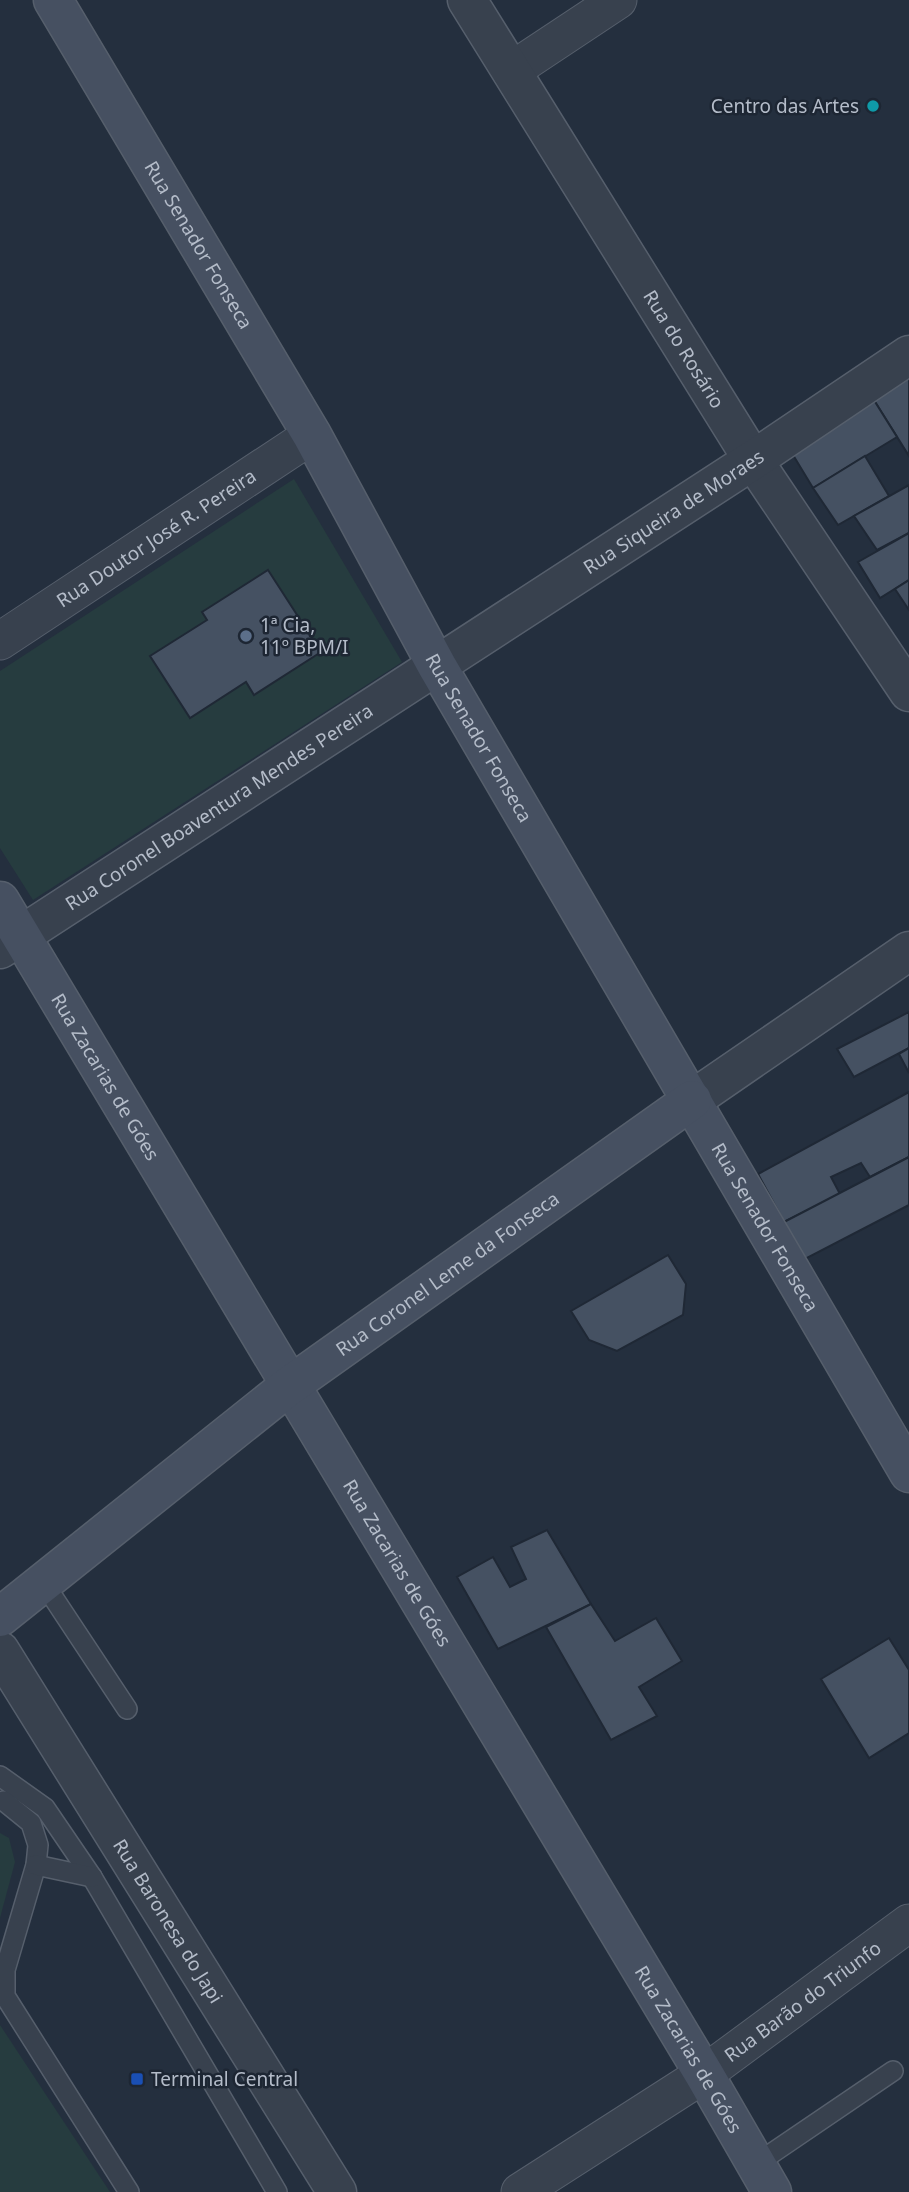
<svg xmlns="http://www.w3.org/2000/svg" width="909" height="2192" viewBox="0 0 909 2192" font-family="'Noto Sans',sans-serif">
<style>
.green{fill:#263c3f}
.building{fill:#455162;stroke:#1f2835;stroke-width:2}
.lines{fill:none;stroke-linecap:round;stroke-linejoin:round}
.service-casing{stroke:#565f6c;stroke-width:22}
.minor-casing{stroke:#565f6c;stroke-width:39}
.tertiary-casing{stroke:#565f6c;stroke-width:41}
.secondary-casing{stroke:#565f6c;stroke-width:41}
.service{stroke:#38414e;stroke-width:19}
.minor{stroke:#38414e;stroke-width:37}
.tertiary{stroke:#38414e;stroke-width:38}
.secondary{stroke:#465061;stroke-width:38}
.culture-dot{fill:#0f9aa8;stroke:#1d2633;stroke-width:2.5}
.service-dot{fill:#5c6f8a;stroke:#1d2633;stroke-width:2.5}
.transit-dot{fill:#1a4fb4;stroke:#1d2633;stroke-width:2.5}
.labels{text-anchor:middle;stroke-width:5;stroke-linejoin:round;paint-order:stroke}
.poi-label{font-size:19px;fill:#b4bcc9;stroke:#1d2633;text-anchor:start}
.street-label{font-size:19px;fill:#b4bcc9;stroke:#1d2633}
</style>
<rect width="100%" height="100%" fill="#242f3e"/>
<g class="green">
<polygon points="294,479 402,662 33,900 0,848 0,671"/>
<polygon points="0,1833 9,1838 15,1862 0,1918"/>
<polygon points="0,2025 110,2192 0,2192"/>
</g>
<g class="building">
<polygon points="909,375 909,456 872,397"/>
<polygon points="872,397 897,437 813,488 790,450"/>
<polygon points="865,456 889,496 838,525 813,488"/>
<polygon points="909,485 909,533 877,550 854,516"/>
<polygon points="909,533 909,580 880,598 858,562"/>
<polygon points="268,570 321,652 254,695 246,682 190,718 150,656 207,620 202,612"/>
<polygon points="909,580 909,610 895,589"/>
<polygon points="909,1012 909,1048 854,1077 837,1049"/>
<polygon points="909,1048 909,1073 899,1054"/>
<polygon points="909,1092 909,1157 870,1177 861,1163 831,1177 840,1194 784,1222 758,1174"/>
<polygon points="909,1157 909,1205 805,1259 784,1222"/>
<polygon points="668,1255 686,1284 683,1315 617,1351 589,1340 571,1311"/>
<polygon points="547,1530 591,1604 498,1649 457,1577 493,1557 510,1587 526,1579 511,1547"/>
<polygon points="591,1604 615,1641 656,1618 682,1661 639,1687 657,1716 611,1740 546,1627"/>
<polygon points="889,1638 909,1670 909,1733 869,1758 821,1679"/>
</g>
<g class="lines">
<defs>
<g id="service">
<polyline points="43,1582 127,1709"/>
<polyline points="0,1776 45,1808 92,1877 277,2192"/>
<polyline points="4,1801 31,1823 38,1845 36,1865 5,1970 5,1996 129,2192"/>
<polyline points="36,1865 92,1877"/>
<polyline points="756,2164 893,2071"/>
</g>
<g id="minor">
<polyline points="511,71 618,0"/>
<path id="s1" d="M0,641L312,435"/>
<path id="s2" d="M520,2192L704,2074L909,1923"/>
</g>
<g id="tertiary">
<path id="s3" d="M467,0L753,460L909,692"/>
<path id="s4" d="M0,949L753,460L909,355"/>
<polyline points="692,1100 909,951"/>
<path id="s5" d="M0,1651L337,2192"/>
</g>
<g id="secondary">
<path id="s6" d="M53,0L312,435L437,666L909,1473"/>
<path id="s7" d="M0,901L704,2074L772,2192"/>
<path id="s8" d="M0,1617L289,1386L692,1100"/>
</g>
</defs>
<use href="#service" class="service-casing"/>
<use href="#minor" class="minor-casing"/>
<use href="#tertiary" class="tertiary-casing"/>
<use href="#secondary" class="secondary-casing"/>
<use href="#service" class="service"/>
<use href="#minor" class="minor"/>
<use href="#tertiary" class="tertiary"/>
<use href="#secondary" class="secondary"/>
</g>
<circle class="culture-dot" cx="873" cy="106" r="7"/>
<circle class="service-dot" cx="246" cy="636" r="7"/>
<rect class="transit-dot" x="130" y="2072" width="14" height="14" rx="3.5"/>
<g class="labels">
<g class="poi-label">
<text x="859" y="113" text-anchor="end">Centro das Artes</text>
<text x="260" y="632">1ª Cia,<tspan x="260" dy="22">11º BPM/I</tspan></text>
<text x="151" y="2086">Terminal Central</text>
</g>
<g class="street-label">
<text dy="7" stroke="none"><textPath href="#s6" startOffset="285">Rua Senador Fonseca</textPath></text>
<text dy="7" stroke="none"><textPath href="#s3" startOffset="411">Rua do Rosário</textPath></text>
<text dy="7" stroke="none"><textPath href="#s4" startOffset="803">Rua Siqueira de Moraes</textPath></text>
<text dy="7" stroke="none"><textPath href="#s1" startOffset="187">Rua Doutor José R. Pereira</textPath></text>
<text dy="7" stroke="none"><textPath href="#s6" startOffset="852">Rua Senador Fonseca</textPath></text>
<text dy="7" stroke="none"><textPath href="#s4" startOffset="261">Rua Coronel Boaventura Mendes Pereira</textPath></text>
<text dy="7" stroke="none"><textPath href="#s7" startOffset="205">Rua Zacarias de Góes</textPath></text>
<text dy="7" stroke="none"><textPath href="#s6" startOffset="1419">Rua Senador Fonseca</textPath></text>
<text dy="7" stroke="none"><textPath href="#s8" startOffset="564">Rua Coronel Leme da Fonseca</textPath></text>
<text dy="7" stroke="none"><textPath href="#s7" startOffset="772">Rua Zacarias de Góes</textPath></text>
<text dy="7" stroke="none"><textPath href="#s5" startOffset="318">Rua Baronesa do Japi</textPath></text>
<text dy="7" stroke="none"><textPath href="#s2" startOffset="341">Rua Barão do Triunfo</textPath></text>
<text dy="7" stroke="none"><textPath href="#s7" startOffset="1339">Rua Zacarias de Góes</textPath></text>
</g>
</g>
</svg>
